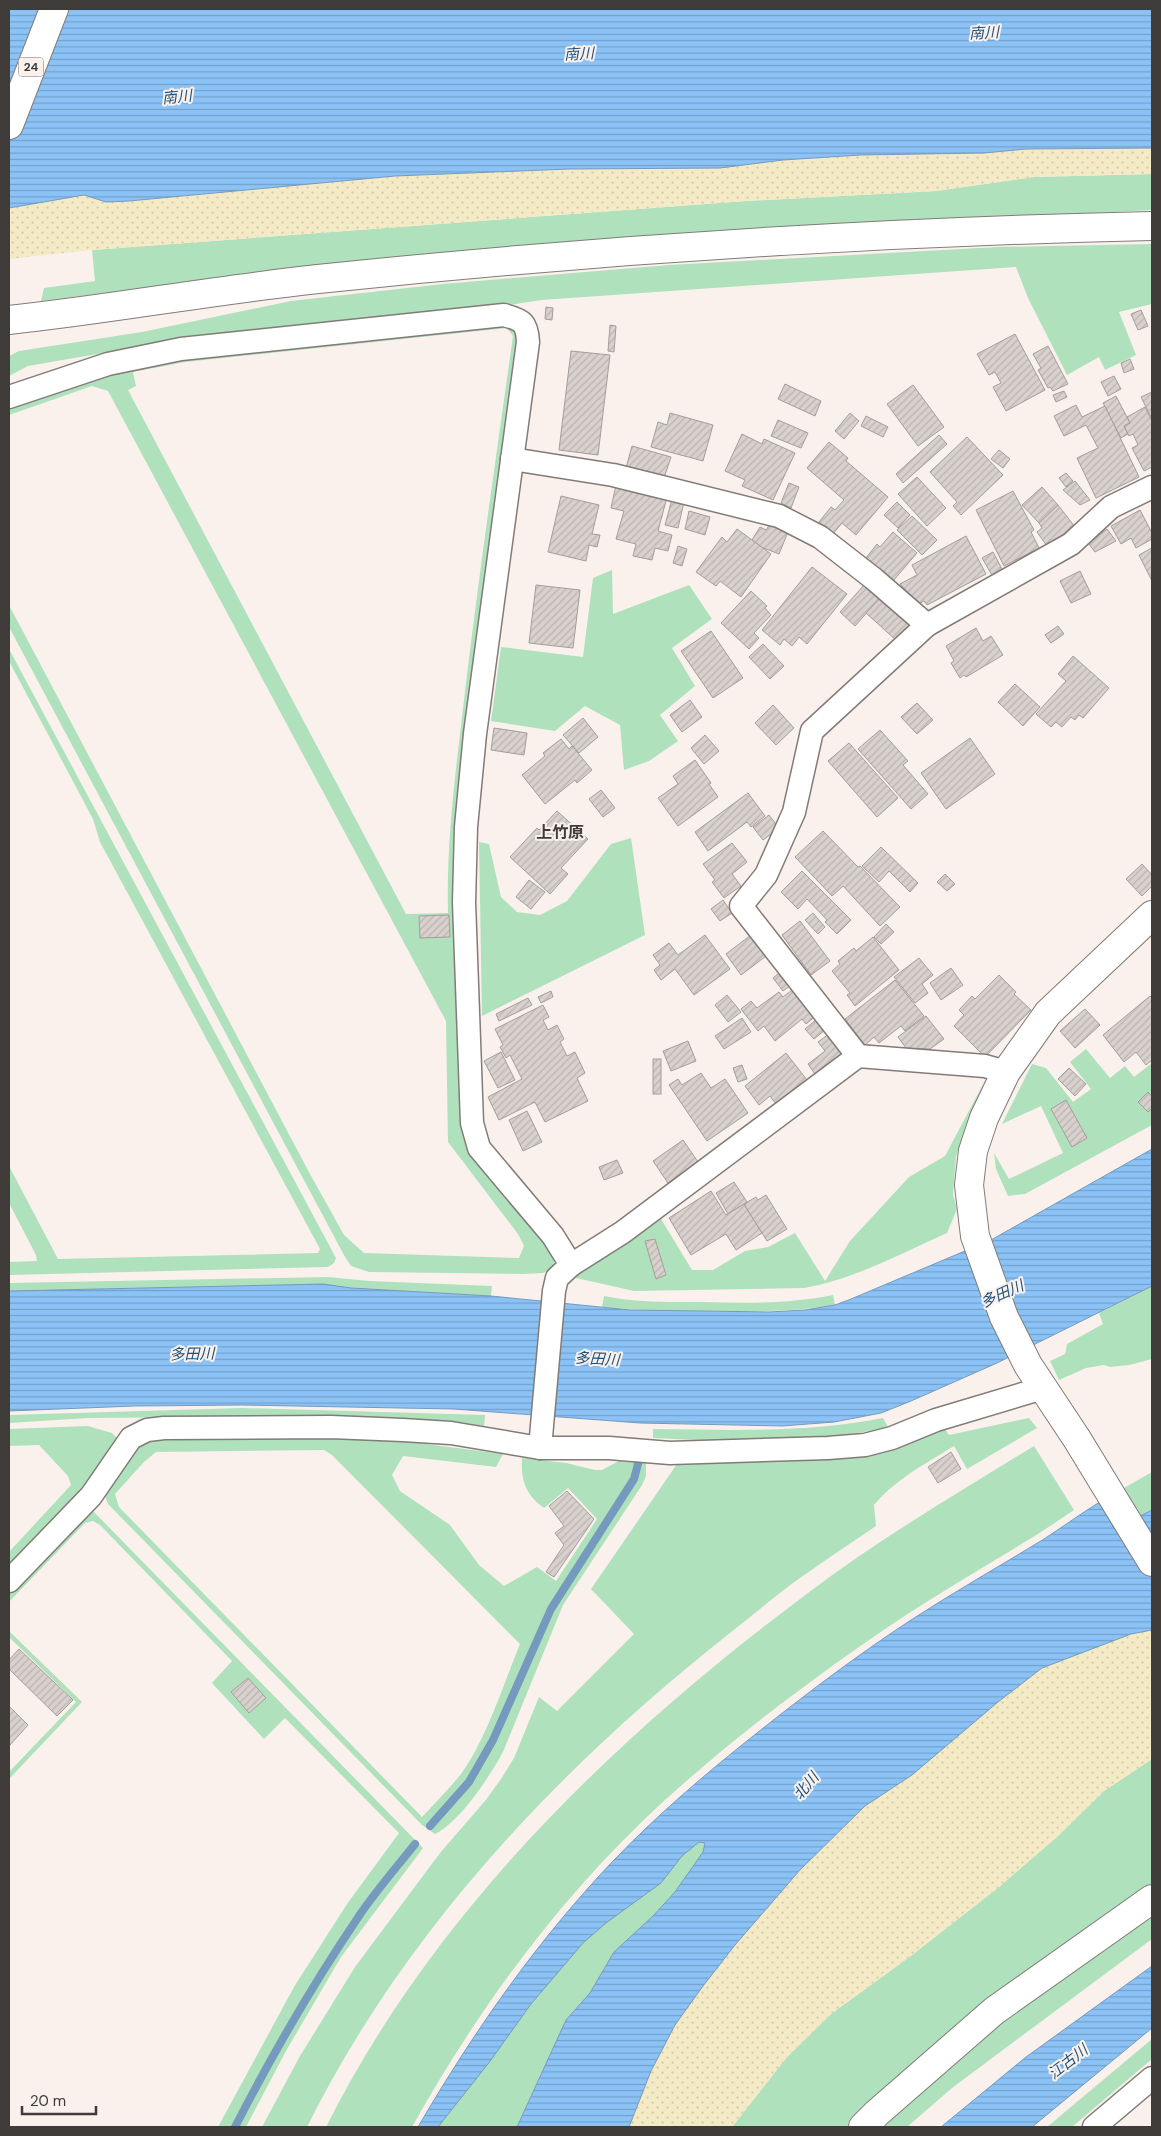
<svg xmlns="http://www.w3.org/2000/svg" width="1161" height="2136" viewBox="0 0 1161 2136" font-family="'DM Sans','Noto Sans JP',sans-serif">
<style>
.grass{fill:#afe1bc;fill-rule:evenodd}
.sand{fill:url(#sand-dots)}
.water{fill:url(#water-rules);stroke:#759abe}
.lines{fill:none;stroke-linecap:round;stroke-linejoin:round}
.stream{stroke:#759abe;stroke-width:8}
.building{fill:url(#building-hatch);stroke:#a59d99}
.minor-casing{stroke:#827b77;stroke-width:25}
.tertiary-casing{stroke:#827b77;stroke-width:30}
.primary-casing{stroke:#827b77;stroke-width:30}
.minor{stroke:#fff;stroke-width:22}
.tertiary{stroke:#fff;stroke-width:28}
.primary{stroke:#fff;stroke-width:28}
.labels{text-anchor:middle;stroke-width:4;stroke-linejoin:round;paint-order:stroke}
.shield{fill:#faf1ed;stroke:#76726f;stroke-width:1}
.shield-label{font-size:12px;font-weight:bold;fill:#3e3b39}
.water-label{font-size:15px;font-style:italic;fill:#1e4f79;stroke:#faf1ed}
.quarter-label{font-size:16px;font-weight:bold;fill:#3e3b39;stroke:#faf1ed}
</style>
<defs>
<pattern id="sand-dots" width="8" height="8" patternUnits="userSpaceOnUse" patternTransform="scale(1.25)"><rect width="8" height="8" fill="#f4eac5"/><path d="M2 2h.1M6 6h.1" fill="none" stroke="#d2caaa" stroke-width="1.8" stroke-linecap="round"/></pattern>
<pattern id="water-rules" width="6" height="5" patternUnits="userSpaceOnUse" patternTransform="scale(1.25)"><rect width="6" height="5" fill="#8cc3f7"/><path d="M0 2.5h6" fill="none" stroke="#74a0c9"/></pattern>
<pattern id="building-hatch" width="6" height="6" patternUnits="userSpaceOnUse" patternTransform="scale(1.25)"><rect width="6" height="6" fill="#d9d1cd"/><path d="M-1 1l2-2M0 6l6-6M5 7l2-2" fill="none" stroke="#bbb4b1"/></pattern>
</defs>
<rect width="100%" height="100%" fill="#faf1ed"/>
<g class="grass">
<polygon points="1152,174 1152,210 670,236 312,267 41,301 44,288 95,281 92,250 746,201 936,191 1034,177"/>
<polygon points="1152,244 1152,304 1119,312 1136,355 1105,370 1099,357 1067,375 1028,298 1016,267 541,300 504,306 184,339 28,366 9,376 9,356 19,351 142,332 291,301 443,284 669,265 998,247"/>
<path d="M508,322L521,336L467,734L466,1122L552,1251L554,1262L551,1270L543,1273L523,1274L369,1272L351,1266L345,1257L9,627V605L310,1174L344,1235L364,1253L519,1258L524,1246L518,1234L448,1142L446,1021L108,391L92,386L9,415V407L110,372L182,357ZM507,328L513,336C497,449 481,561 467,675C458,754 446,833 448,913L406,914L128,390L136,386L133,372L185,362Z"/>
<polygon points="612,570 613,614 689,585 712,619 672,648 695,686 660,715 678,741 649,761 624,770 620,725 585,706 555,731 491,721 501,647 583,657 593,578"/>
<polygon points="9,649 336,1258 334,1263 328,1267 9,1275 9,1262 37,1261 36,1255 9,1203 9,1166 58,1259 318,1253 320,1249 100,842 93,819 9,661"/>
<polygon points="631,838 645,935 482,1016 479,842 489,844 501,897 517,912 540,915 567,901 611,844"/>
<polygon points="1086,1049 1110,1078 1125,1066 1134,1077 1152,1063 1152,1125 1025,1194 1008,1196 996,1169 994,1153 1009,1179 1063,1153 1041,1106 1002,1124 1032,1064 1046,1068 1073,1102 1091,1089 1070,1062"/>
<path d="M988,1075L989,1082L963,1135L956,1157L953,1194L957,1209L947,1233C900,1254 855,1279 804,1288L634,1291L576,1278L574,1275L658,1214L692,1270H713L745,1251L768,1247L795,1233L825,1281L850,1241L909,1177L945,1156Z"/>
<polygon points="328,1277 369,1281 492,1286 491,1296 351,1288 323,1284 9,1291 9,1283"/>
<polygon points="1152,1286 1152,1359 1129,1365 1110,1367 1104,1365 1086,1368 1059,1380 1050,1361 1065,1354 1067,1344 1103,1324 1099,1313"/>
<path d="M833,1295L835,1305C792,1312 749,1312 706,1311C671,1311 637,1311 602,1307L604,1296C637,1303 670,1302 703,1302C747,1303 790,1304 833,1295Z"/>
<polygon points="242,1408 485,1415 484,1426 453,1421 403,1418 331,1416 88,1418 9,1423 9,1415"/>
<path d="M883,1418L888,1427C818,1444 725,1442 653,1438V1429C731,1430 807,1433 883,1418Z"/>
<path d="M1029,1418L1037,1428L967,1469L954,1446C925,1464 896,1479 874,1505L876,1526C851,1543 825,1560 800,1578C776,1595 753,1615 730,1633C559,1768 405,1930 307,2127H262L300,2056L355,1967L440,1853L485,1801L501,1779L514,1758L539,1697L557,1711L634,1634L591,1589L677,1464L895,1448L945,1429L949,1435Z"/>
<polygon points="88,1426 112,1433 117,1438 115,1445 88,1487 9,1569 9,1552 71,1485 68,1476 39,1445 9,1446 9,1429"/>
<path d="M330,1438L403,1441L503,1454L496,1467L403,1456L392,1475L400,1491L450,1525L479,1565L504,1586L537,1567L556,1581L597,1519L568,1488L544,1508C525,1494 521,1481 522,1458L566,1463L595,1470H602L619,1461L646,1463V1476L642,1485L563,1605L503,1752C490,1776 460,1822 435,1834L422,1825L108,1504L103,1491L138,1446L155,1440ZM324,1450L332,1455L520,1644C504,1683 486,1740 461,1774C449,1789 435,1803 422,1817L119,1507L115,1494L144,1462L156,1452Z"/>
<path d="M1034,1446L1074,1510C1019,1548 961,1579 906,1615C822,1671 739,1733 665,1800C562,1894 479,2007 412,2127H326C435,1910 615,1737 808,1593C879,1539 958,1493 1034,1446Z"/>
<path d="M1152,1472V1510L1142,1515L1122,1532C1109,1527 1106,1512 1103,1500Z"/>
<polygon points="92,1510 423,1848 341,1957 286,2051 246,2127 218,2127 294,1987 347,1904 399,1833 285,1718 264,1739 212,1683 232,1661 100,1525 93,1521 85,1523 9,1602 9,1592 86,1512"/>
<polygon points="9,1631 82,1702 9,1779 9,1772 76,1702 9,1637"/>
<polygon points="1152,1759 1152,1886 870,2103 847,2127 732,2127 787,2057 831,2014 912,1955 999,1887 1058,1836 1104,1791"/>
<polygon points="699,1842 705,1843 703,1852 675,1892 653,1916 614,1952 590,1993 566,2020 517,2127 438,2127 491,2060 531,2004 583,1943 606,1923 661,1883 682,1856"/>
<polygon points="1152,1913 1152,1939 952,2088 907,2127 880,2127 1005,2017"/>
<polygon points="1152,2039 1152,2059 1072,2127 1047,2127"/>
</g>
<g class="sand">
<polygon points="1152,148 1152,174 1034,177 936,191 746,201 92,250 9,259 9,208 84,195 106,202 129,201 395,176 569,169 720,168 783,160 860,155 984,153 1026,149"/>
<polygon points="1152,1630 1152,1759 1104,1791 1058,1836 999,1887 912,1955 831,2014 787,2057 732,2127 629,2127 651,2071 675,2024 703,1986 735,1945 800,1870 865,1806 912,1775 998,1702 1042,1668 1131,1634"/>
</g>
<g class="water">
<polygon points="9,9 1152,9 1152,148 1026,149 984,153 860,155 783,160 720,168 569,169 395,176 129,201 106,202 84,195 9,208"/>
<polygon points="1152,1149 1152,1286 997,1363 911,1401 881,1413 834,1422 782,1426 640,1423 454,1409 242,1405 134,1406 9,1411 9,1291 323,1284 351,1288 491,1296 630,1310 769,1312 805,1310 835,1305 851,1299 991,1240"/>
<path d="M1103,1500L1113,1527L1122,1532L1142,1515L1152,1510V1630L1131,1634L1042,1668L998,1702L912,1775L865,1806L800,1870L735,1945L703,1986L675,2025L651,2071L629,2127H517L566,2020L590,1993L614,1952L653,1916L675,1892L703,1852L705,1843L699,1842L682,1856L661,1883L606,1923L583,1943L531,2004L491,2060L438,2127H418C474,2031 537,1941 613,1861C659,1813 710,1770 762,1729C810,1691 859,1654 911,1620C954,1592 1000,1566 1044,1539C1064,1526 1083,1512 1103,1500Z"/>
<polygon points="1152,1966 1152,2028 1032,2127 941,2127 1026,2057"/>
</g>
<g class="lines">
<g class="stream">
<polyline points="430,1826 469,1782 493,1740 551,1609 634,1479 638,1464"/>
<path d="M235,2127C272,2055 313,1984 359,1916C376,1891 396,1868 415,1844"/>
</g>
</g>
<g class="building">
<polygon points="546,307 553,308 552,320 545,319"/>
<polygon points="1141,310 1148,326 1138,330 1131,314"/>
<polygon points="610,325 616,326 614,352 608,351"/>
<polygon points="1015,334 1045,390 1006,411 993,387 1001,383 995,372 989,375 977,354"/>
<polygon points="1048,346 1068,384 1053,391 1050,387 1048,388 1038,370 1041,368 1033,354"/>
<polygon points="571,351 610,355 598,455 559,450"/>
<polygon points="1130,359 1134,369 1124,373 1121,363"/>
<polygon points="1114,376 1121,389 1108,396 1101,382"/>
<polygon points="785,384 821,401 815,416 778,399"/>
<polygon points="913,385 944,427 918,446 887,404"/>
<polygon points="1064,391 1067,397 1056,402 1053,395"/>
<polygon points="1152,392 1152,419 1141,397"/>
<polygon points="1116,396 1130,423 1124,426 1128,434 1121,438 1103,403"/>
<polygon points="1076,405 1082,417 1105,406 1139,477 1096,498 1077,458 1098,448 1086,425 1064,436 1054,416"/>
<polygon points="1145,407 1152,421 1152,467 1144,471 1132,448 1138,445 1133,434 1129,436 1124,426 1130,423 1127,417"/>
<polygon points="670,413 713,425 703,461 651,447 658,422 667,425"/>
<polygon points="850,413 859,421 844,439 835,431"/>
<polygon points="866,416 888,427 883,437 861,426"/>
<polygon points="778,420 808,433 801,448 771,436"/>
<polygon points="742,434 762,444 764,439 795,453 773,500 742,486 745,480 725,471"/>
<polygon points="939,435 947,444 903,483 896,474"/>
<polygon points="967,437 1003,475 961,515 953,506 957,502 930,472"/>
<polygon points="829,442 848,458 846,461 888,497 856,535 842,523 833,534 819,522 831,507 835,510 844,500 807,468"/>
<polygon points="632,446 671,457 664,478 626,468"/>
<polygon points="999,450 1010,459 1003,468 991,459"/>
<polygon points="1066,473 1073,481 1066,487 1059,478"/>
<polygon points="917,477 946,508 927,526 898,494"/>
<polygon points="1075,481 1090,500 1080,505 1063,490"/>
<polygon points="789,483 799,487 791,508 781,503"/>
<polygon points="616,485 667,497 658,531 672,535 668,551 655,548 652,560 633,556 636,544 616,539 624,511 611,508"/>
<polygon points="1042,487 1058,505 1039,523 1022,505"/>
<polygon points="1013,491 1034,530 1031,532 1039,548 1004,566 976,510"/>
<polygon points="561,496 599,505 592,534 600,535 597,547 589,545 586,561 548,552"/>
<polygon points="672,499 684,502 678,528 665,525"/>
<polygon points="897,502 910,515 898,528 884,515"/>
<polygon points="1058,505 1075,527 1047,546 1037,532 1042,528 1039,523"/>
<polygon points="1140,510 1152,533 1152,539 1136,548 1131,538 1121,544 1111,526"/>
<polygon points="689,511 710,517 705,535 685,529"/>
<polygon points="912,516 937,540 922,555 897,530"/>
<polygon points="770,524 788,532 779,554 761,547 752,540 760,527 766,530"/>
<polygon points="737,529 771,554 741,597 720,581 716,586 696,572 722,537 727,542"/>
<polygon points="1107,529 1116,541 1095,552 1088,543"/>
<polygon points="893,532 917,553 893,581 866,558 877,544 880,547"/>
<polygon points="966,536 986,574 927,605 924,601 919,604 900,584 917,575 912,565"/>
<polygon points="678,546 687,549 682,566 673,563"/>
<polygon points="1152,548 1152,581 1139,555"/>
<polygon points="993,552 1002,569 992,575 982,558"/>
<polygon points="812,567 847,594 807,644 799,637 792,646 784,639 780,645 762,630"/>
<polygon points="1080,571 1091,594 1071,603 1060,581"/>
<polygon points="865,584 880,598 855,626 840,612"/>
<polygon points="536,585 580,590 573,648 529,643"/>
<polygon points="751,591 767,606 765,608 771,615 754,633 759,638 749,649 721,623"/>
<polygon points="880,598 911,626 897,641 866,613"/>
<polygon points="1058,626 1064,634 1051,643 1045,635"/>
<polygon points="976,628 983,641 991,636 1003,655 966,677 964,675 960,678 951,663 954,661 946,646"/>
<polygon points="711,631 743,678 713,698 681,651"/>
<polygon points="763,644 784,666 770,679 749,657"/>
<polygon points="1073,656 1109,688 1083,718 1079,715 1075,720 1071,717 1062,727 1056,722 1051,727 1036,714 1066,681 1058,674"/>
<polygon points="1015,684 1040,707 1023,726 998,702"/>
<polygon points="690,700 702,717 682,732 670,715"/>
<polygon points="917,703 933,720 917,734 901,717"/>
<polygon points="773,705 794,728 776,745 755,723"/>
<polygon points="583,718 598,737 579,753 563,735"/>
<polygon points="494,728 527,733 524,755 491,750"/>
<polygon points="880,730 908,761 903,765 928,794 911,809 858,749"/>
<polygon points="705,735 719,751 704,764 691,748"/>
<polygon points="970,738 995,774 946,809 921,773"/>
<polygon points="561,739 569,749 572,746 592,770 577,783 575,780 545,804 522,775 545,756 543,753"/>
<polygon points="849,743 898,798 877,817 828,761"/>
<polygon points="695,760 711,783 709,784 718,797 678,826 658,798 678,784 673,776"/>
<polygon points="601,790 615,808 603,817 589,799"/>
<polygon points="748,793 765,816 751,827 747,822 708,851 695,832"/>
<polygon points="557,811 588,839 561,868 568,874 550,894 510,857 537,828 539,830"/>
<polygon points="769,815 779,828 763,840 753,827"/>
<polygon points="823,831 858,867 860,866 900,907 880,926 843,886 832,896 795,857"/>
<polygon points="732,843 747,862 732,874 741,886 724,898 712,882 715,880 703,864"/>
<polygon points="881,847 918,883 910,892 889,871 879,882 862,866"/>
<polygon points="1142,864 1152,875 1152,886 1142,896 1126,879"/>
<polygon points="802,871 851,920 837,934 825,922 827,920 807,899 798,909 781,892"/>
<polygon points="945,874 955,884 947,891 937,882"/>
<polygon points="529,880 545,892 531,909 516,897"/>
<polygon points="723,900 732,913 720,921 711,909"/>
<polygon points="813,913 825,927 818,934 805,920"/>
<polygon points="449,915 450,937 420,938 419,916"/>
<polygon points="800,921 830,961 811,975 782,935"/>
<polygon points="886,924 894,932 881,944 874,937"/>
<polygon points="705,935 730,969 694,995 675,969 661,980 654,970 660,965 653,955 669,943 678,955"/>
<polygon points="751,935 766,956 741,975 726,954"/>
<polygon points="873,937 899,970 855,1006 847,995 850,993 832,971 840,964 838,961 854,948 856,951"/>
<polygon points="919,958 933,975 922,984 928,993 915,1003 894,977"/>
<polygon points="951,968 963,985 941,1000 930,983"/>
<polygon points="783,970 794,983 783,991 773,978"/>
<polygon points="999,975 1016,992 1014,994 1031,1010 985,1057 954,1026 964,1015 959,1010 972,996 975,999"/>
<polygon points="895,980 924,1016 905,1031 901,1026 879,1043 874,1037 865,1045 845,1019"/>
<polygon points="796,987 818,1014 806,1024 802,1019 775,1041 764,1026 758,1031 741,1009 751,1001 757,1008 779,992 783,997"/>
<polygon points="551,991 553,997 541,1003 538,997"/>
<polygon points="727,995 741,1012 728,1022 715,1005"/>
<polygon points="1150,996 1152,998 1152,1060 1146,1065 1136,1052 1124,1062 1103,1035"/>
<polygon points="528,998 532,1005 499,1021 496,1014"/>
<polygon points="543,1005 549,1017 543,1020 548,1030 557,1025 564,1039 560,1042 567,1056 575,1052 585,1073 577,1078 588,1101 545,1122 535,1102 499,1120 488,1097 522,1079 510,1055 506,1058 500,1047 503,1045 495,1029"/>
<polygon points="1085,1009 1100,1025 1075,1048 1060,1031"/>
<polygon points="926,1016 944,1039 930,1049 906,1048 898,1037"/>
<polygon points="742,1018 751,1032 724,1049 715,1036"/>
<polygon points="817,1019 825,1030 814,1039 805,1029"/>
<polygon points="829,1034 845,1056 817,1077 808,1064 825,1051 818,1042"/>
<polygon points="688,1041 696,1061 671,1071 663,1051"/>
<polygon points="501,1052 515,1080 498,1088 484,1061"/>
<polygon points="786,1053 807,1080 776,1104 770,1096 759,1105 745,1086"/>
<rect x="653" y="1059" width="8" height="35"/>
<polygon points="742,1065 747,1079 738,1082 733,1068"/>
<polygon points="1069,1068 1086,1084 1075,1096 1058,1079"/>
<polygon points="701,1073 711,1088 725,1079 748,1113 707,1141 669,1085 678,1079 682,1085"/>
<polygon points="1148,1092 1152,1097 1152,1108 1148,1112 1138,1102"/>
<polygon points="1066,1100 1087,1138 1072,1147 1051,1109"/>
<polygon points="527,1111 542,1142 523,1151 509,1120"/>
<polygon points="683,1140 698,1162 668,1183 653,1161"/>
<polygon points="617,1160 623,1173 604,1180 599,1167"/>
<polygon points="734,1182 747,1202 728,1214 716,1193"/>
<polygon points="711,1191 726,1215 744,1204 762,1233 736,1250 726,1234 691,1255 669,1218"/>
<polygon points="766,1195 787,1229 767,1241 744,1204 756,1197 758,1200"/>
<polygon points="655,1239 666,1275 656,1279 645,1241"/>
<polygon points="951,1452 961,1469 938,1483 928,1467"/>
<polygon points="567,1491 594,1519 554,1577 546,1572 564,1545 555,1533 564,1526 549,1506"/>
<polygon points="19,1649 73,1700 57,1716 9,1669 9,1660"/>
<polygon points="248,1678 266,1698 249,1713 231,1692"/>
<polygon points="9,1706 28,1725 9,1746"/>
</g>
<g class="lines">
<defs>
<g id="minor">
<path d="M9,397L108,364L181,349L504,315C523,320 527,323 528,342L475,734L466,827L464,902L472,1123L479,1148L553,1236L571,1265L557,1278L554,1291L540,1448"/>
<polyline points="512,459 613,475 779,516 820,537 874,579 927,625"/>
<polyline points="858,1056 741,906 766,875 794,812 812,731 927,625 1071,544 1111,507 1152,487"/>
<polyline points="571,1265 623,1232 858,1056 985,1066 1006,1072"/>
<polyline points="9,1581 91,1496 131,1438 147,1430 164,1428 331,1427 403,1430 451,1433 540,1448 609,1448 670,1453 828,1448 865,1445 892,1438 936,1420 1043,1388"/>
<polyline points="1094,2127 1152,2078"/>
</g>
<g id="tertiary">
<path d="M9,320C112,309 214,290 318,279C595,250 873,232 1152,226"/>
<polyline points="1152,915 1048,1013 1006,1072 984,1118 973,1151 969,1185 975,1236 1004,1317 1028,1365 1077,1439 1152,1562"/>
<polyline points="863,2127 877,2113 994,2011 1152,1899"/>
</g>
<polyline id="primary" points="9,125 54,9"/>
</defs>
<use href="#minor" class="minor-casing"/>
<use href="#tertiary" class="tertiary-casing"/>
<use href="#primary" class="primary-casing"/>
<use href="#minor" class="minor"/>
<use href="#tertiary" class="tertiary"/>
<use href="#primary" class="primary"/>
</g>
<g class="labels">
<rect class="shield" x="18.5" y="57.5" width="25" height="19" rx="4"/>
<g class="shield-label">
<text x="31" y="71">24</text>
</g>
<g class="water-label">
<text transform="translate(984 33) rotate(-3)" y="5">南川</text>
<text transform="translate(579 54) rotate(-3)" y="5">南川</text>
<text transform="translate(177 97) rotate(-6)" y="5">南川</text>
<text transform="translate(1002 1294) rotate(-24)" y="5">多田川</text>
<text transform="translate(192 1354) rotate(-1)" y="5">多田川</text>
<text transform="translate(597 1359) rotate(3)" y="5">多田川</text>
<text transform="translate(806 1786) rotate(-50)" y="5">北川</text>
<text transform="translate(1068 2062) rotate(-38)" y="5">江古川</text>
</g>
<g class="quarter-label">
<text x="560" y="838">上竹原</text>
</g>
</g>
<rect width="1161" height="2136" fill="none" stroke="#3e3b39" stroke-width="20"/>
<path d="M22 2106v8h74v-8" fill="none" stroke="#3e3b39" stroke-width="2.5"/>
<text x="30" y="2106" font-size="15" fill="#3e3b39" stroke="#faf1ed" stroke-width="4" paint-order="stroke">20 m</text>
</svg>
